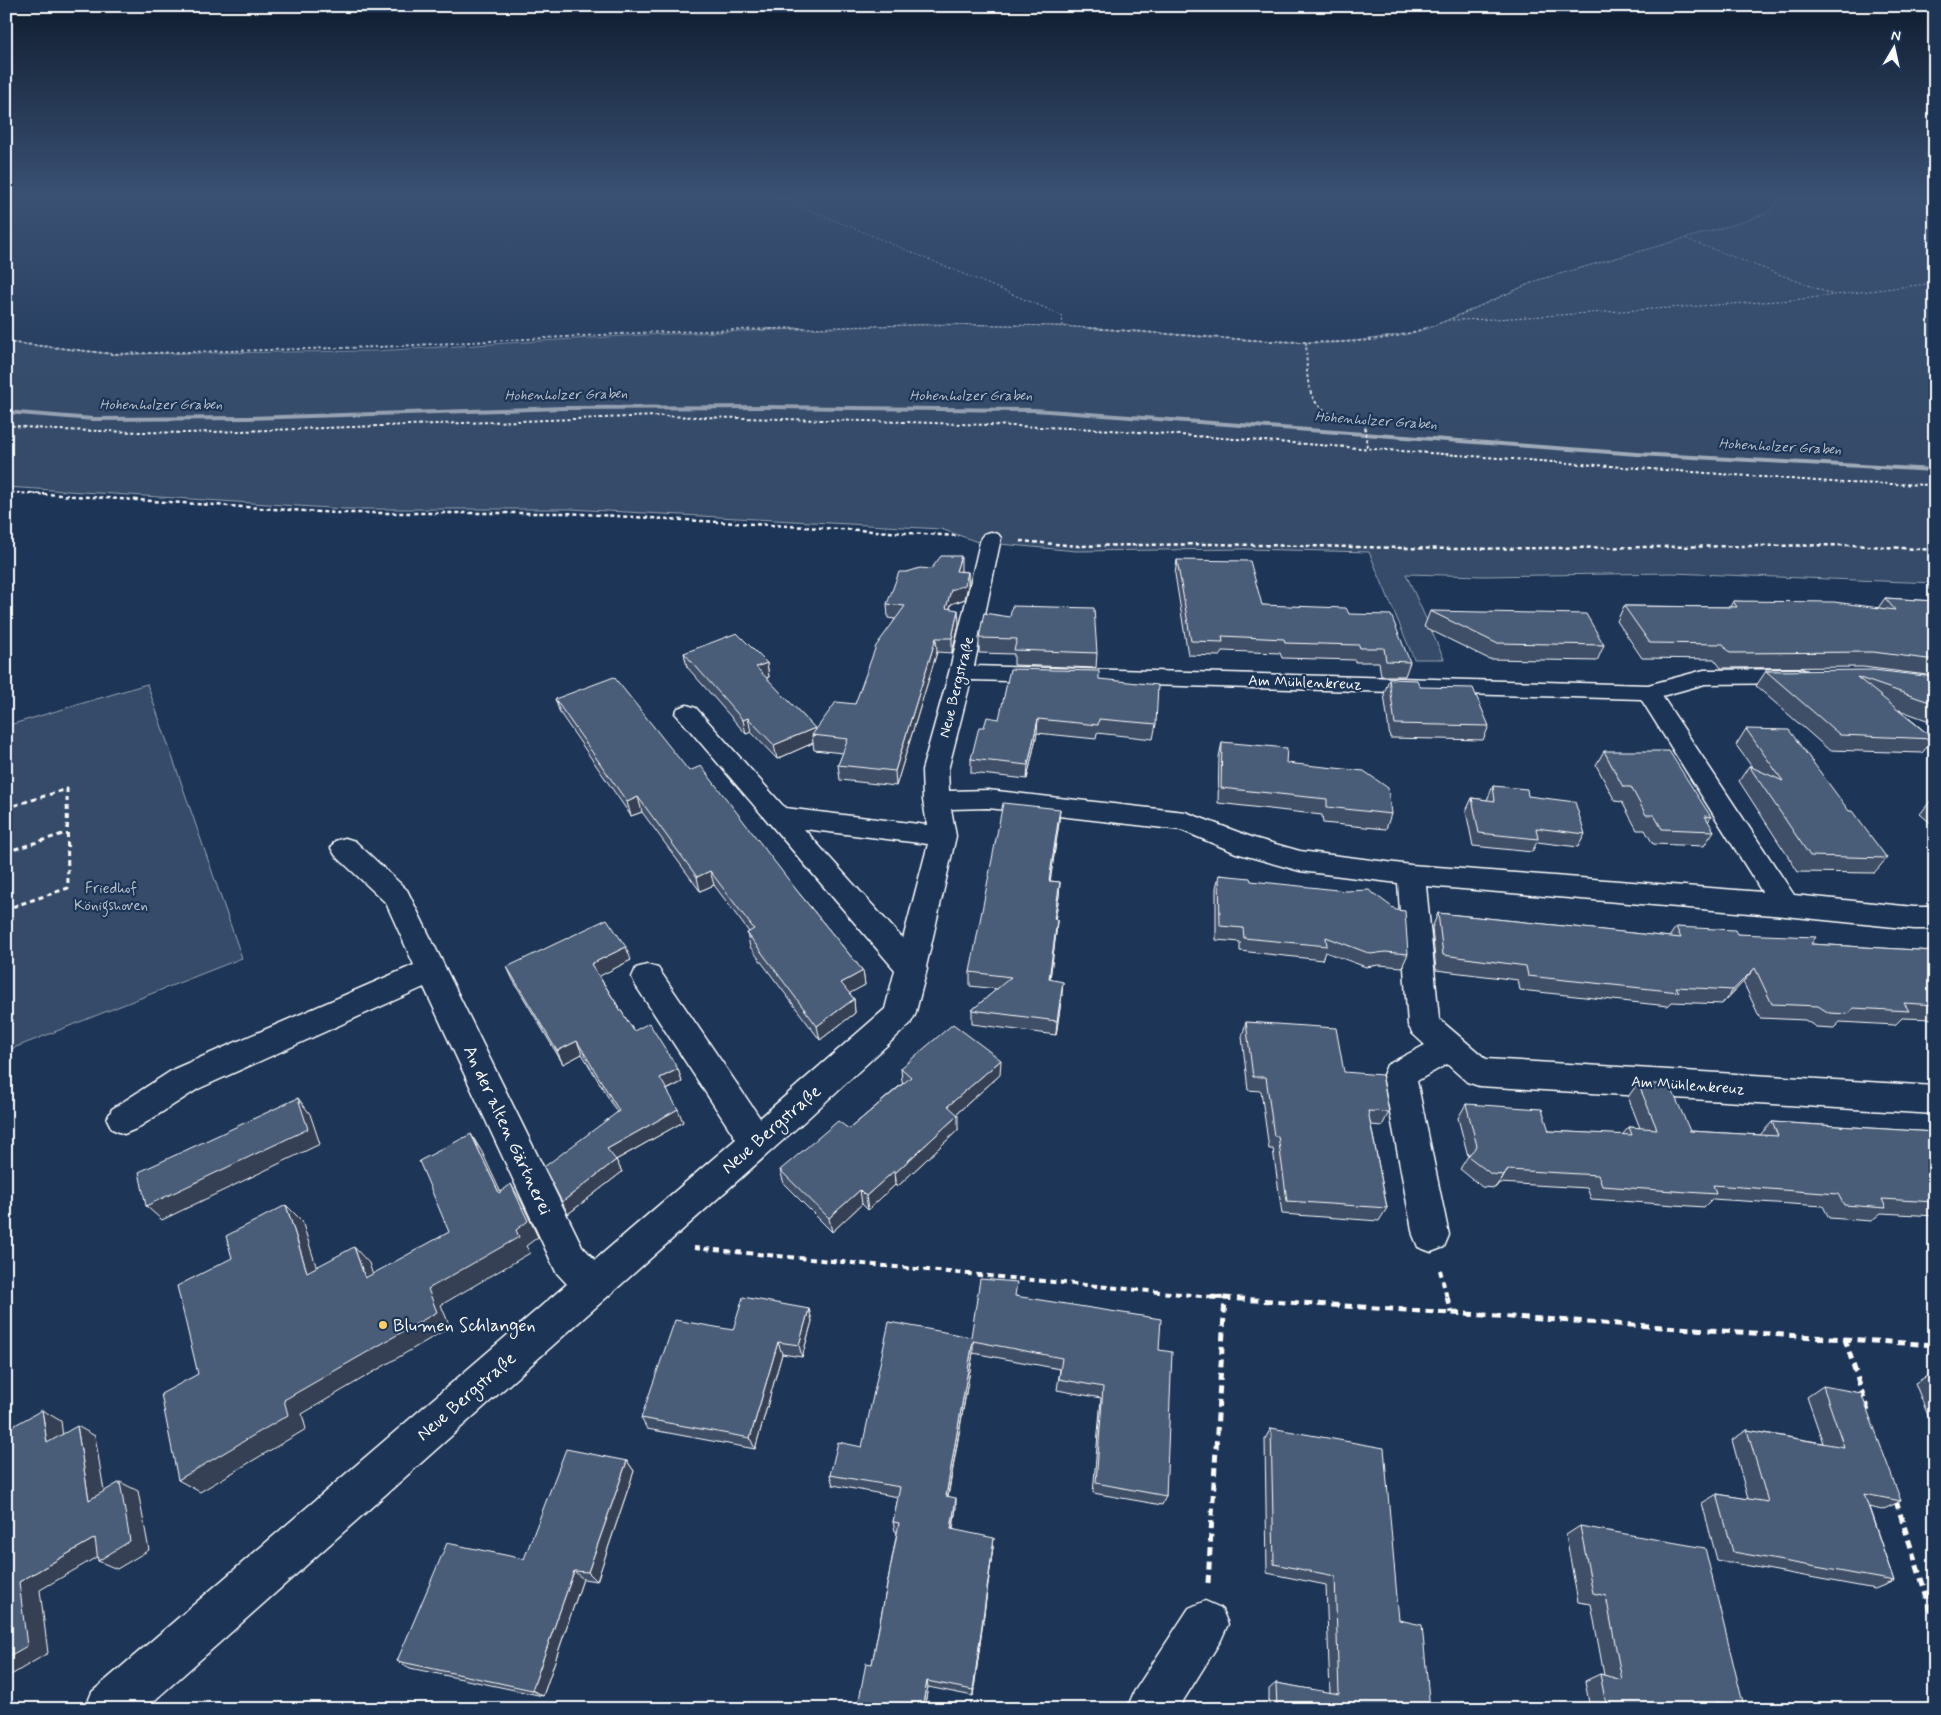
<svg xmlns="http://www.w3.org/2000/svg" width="1941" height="1715" viewBox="0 0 1941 1715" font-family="Mynerve,sans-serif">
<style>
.green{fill:#364b69;stroke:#9aa5b4}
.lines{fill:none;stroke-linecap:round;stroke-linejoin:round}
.stream{fill:#a0aab8;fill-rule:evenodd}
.minor-casing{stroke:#fff;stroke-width:3}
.path-far5{stroke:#fff;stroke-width:1;stroke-dasharray:2.5 2;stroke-linecap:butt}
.path-far4{stroke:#fff;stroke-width:2;stroke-dasharray:3 2.5;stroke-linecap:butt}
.path-far3{stroke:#fff;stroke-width:2.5;stroke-dasharray:4 3;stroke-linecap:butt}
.path-far2{stroke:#fff;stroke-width:3;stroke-dasharray:5 4;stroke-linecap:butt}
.path-far1{stroke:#fff;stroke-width:4;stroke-dasharray:6 4.5;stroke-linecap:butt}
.path{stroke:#fff;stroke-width:5;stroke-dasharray:8 5.5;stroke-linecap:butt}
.minor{fill:#1d3557;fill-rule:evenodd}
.wall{fill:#405068;stroke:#fff}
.shaded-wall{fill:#344155;stroke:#fff}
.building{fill:#4a5d79;stroke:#fff}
.poi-dot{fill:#ffd166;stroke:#1d3557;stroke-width:2}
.labels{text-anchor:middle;stroke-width:4.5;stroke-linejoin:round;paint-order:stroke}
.far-water-label{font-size:14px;font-style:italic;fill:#b8c0ca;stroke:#1d3557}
.street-label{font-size:15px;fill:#fff;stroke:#1d3557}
.park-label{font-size:15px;fill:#b9c0ca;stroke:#1d3557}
.near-street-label{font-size:18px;fill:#fff;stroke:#1d3557}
.near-poi-label{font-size:18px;fill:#fff;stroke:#1d3557;text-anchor:start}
</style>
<rect width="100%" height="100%" fill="#1d3557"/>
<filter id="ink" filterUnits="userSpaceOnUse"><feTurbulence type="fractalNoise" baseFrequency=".02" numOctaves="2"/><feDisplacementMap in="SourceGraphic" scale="10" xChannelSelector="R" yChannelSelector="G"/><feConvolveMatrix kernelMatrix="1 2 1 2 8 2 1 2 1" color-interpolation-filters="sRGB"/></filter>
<g filter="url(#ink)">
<g class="green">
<polygon points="1782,197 1935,197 1935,583 1671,573 1484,576 1406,574 1444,659 1414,659 1369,552 1245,549 1076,551 978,542 941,529 570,509 344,509 6,487 6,342 113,354 375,351 641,335 933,324 1063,326 1249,340 1324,343 1354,341 1408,334 1429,328 1538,280 1743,222 1767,213"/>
<polygon points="147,684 242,958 6,1051 6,726"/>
</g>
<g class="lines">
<g class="stream">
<polygon points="1935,358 1935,364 1932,362"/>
<polygon points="768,405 1034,408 1637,452 1935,468 1935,472 1637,456 1034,412 768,409 563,410 247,420 93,421 6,414 6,410 93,417 247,416 563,406"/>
</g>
<defs>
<g id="minor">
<path d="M991,532L998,534L1001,538L974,666L1648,685L1704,670L1799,669L1807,671L1811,676L1807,681L1799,683L1705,684L1662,696L1794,895L1914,907H1935V929H1914L1785,916L1426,886L1439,1019L1486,1059L1935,1086V1114L1479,1086L1467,1082L1447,1064L1417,1081L1449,1235L1444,1247L1431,1252L1418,1247L1413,1235L1383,1075L1387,1065L1425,1045L1413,1034L1408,1025L1398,883L1300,871L1236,853L1181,830L988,808L951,809L956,836L926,967L927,969L915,1015L910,1024L808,1118L145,1709H85L92,1692L567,1284L556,1272L424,987L198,1089L136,1129L124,1134L112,1129L107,1119L112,1109L174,1069L414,965L386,903L335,855L331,848L335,841L345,838L355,841L407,890L582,1246L595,1260L736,1139L636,986L632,977L636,968L647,965L658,968L760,1118L885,1009L895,970L675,713L678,708L687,705L696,708L785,808L927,825L923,800L922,770L949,673L981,538L984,534ZM971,680L1641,699L1762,892L1411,865L1300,851L1254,838L1185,812L988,790L949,791L948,770ZM804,829L928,844L903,939Z"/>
<polygon points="1205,1601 1221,1608 1228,1624 1221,1640 1178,1709 1127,1709 1134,1692 1189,1608"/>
</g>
</defs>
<use href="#minor" class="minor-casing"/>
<g class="path-far5">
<polyline points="779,197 1050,310 1062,316 1063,326"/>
<polyline points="1686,239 1834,295"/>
<polyline points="1452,320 1496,319 1793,300 1935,283"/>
<path d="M763,329C877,326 991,321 1105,329"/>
<polyline points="1422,329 1449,320 1538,280 1743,222 1767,213 1782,197"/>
</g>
<g class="path-far4">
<path d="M1089,328C1149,332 1210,338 1271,341C1322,343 1377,345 1426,328"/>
<polyline points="6,342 113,354 379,347 638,333 804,328"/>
<path d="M1306,342C1308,368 1302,402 1331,414C1342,419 1354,419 1365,423L1367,448"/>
<polyline points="6,425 56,430 186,433 658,416 906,422 1097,429 1845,483 1935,485"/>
<polyline points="6,492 48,495"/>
</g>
<g class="path-far3">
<polyline points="29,493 336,513 565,513 959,536"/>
<polyline points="1020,541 1078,546 1210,544 1453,549 1852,545 1935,550"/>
</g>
<g class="path-far2">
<polyline points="6,808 67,789 68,888 6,909"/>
<polyline points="6,852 66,833"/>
</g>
<g class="path-far1">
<polyline points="694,1248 1223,1298"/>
<polyline points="1440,1270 1447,1298"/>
</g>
<g class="path">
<polyline points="1210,1297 1935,1345"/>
<polyline points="1447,1297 1451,1313"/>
<polyline points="1845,1339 1868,1411"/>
<polyline points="1896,1501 1935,1622"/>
<polyline points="1208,1583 1225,1298"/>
</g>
<use href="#minor" class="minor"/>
</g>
<g class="wall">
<polygon points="1177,560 1262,605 1349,614 1410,662 1405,676 1381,676 1379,662 1355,662 1355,660 1282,658 1280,653 1222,651 1220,656 1188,655 1175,574"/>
<polygon points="931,569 961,570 960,571 968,572 968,586 965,599 951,604 950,609 959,624 952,653 937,652 896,786 840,780 838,765 843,753 814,750 813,743 777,759 751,732 746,734 687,667 684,653 767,663 769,677 766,678 815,728 815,731 855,704 895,619 888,618 887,604 907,572"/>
<polygon points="1885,598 1935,601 1935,676 1863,667 1721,668 1714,659 1642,658 1617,621 1624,606 1730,607 1733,601 1878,608"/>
<polygon points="1430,611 1604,645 1597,661 1489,659 1424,627"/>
<polygon points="984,613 1097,653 1096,668 1014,665 1014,654 979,653 979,638"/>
<polygon points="1766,671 1935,677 1935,723 1899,710 1934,739 1922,753 1829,750 1756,686"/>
<polygon points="1099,679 1156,724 1153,739 1097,733 1096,739 1037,733 1027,779 971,773 971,759 984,727 999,719"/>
<polygon points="1389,679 1420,687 1489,726 1483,740 1390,738 1384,694"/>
<polygon points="555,699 689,771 798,892 863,971 865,985 849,993 854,999 855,1013 820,1040 750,947 747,933 749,932 714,885 700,891 642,812 631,816 560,713"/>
<polygon points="1746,729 1849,811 1887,858 1874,873 1798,872 1739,781 1749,766 1752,767 1736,745"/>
<polygon points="1222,742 1286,763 1391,814 1386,829 1323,823 1322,815 1218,803 1219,757"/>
<polygon points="1604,751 1711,817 1708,822 1714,831 1704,846 1653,844 1645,830 1637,830 1622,802 1615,801 1596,765"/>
<polygon points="1493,786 1528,796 1585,834 1578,847 1537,842 1532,852 1473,846 1466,811 1472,798 1487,800"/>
<polygon points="1932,799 1935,799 1935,827 1920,814"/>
<polygon points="1059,823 1050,881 1060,882 1059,896 1055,920 1057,920 1056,933 1050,979 1062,995 1056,1035 972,1024 972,1010 997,989 970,986 970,972"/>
<polygon points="1219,875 1251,881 1408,954 1402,967 1379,965 1366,967 1325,952 1322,960 1240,951 1240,942 1216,940 1216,888"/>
<polygon points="1438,913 1669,937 1676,927 1737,934 1811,944 1935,951 1935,1019 1902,1018 1895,1025 1840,1022 1834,1028 1816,1027 1805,1020 1760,1018 1743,982 1722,1004 1672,1002 1668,1006 1520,990 1518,980 1436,970 1432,928"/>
<polygon points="631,960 599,976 634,1031 678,1069 682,1082 667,1090 683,1122 616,1160 622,1172 568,1214 617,1112 582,1054 563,1064 513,980 507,967"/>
<polygon points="1246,1022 1344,1072 1389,1112 1382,1126 1371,1125 1387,1208 1379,1221 1282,1214 1273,1149 1269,1149 1261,1091 1248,1090 1242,1037"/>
<polygon points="901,1068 1000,1075 956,1114 958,1130 897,1187 895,1185 868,1210 862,1204 832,1232 784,1184 780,1170 849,1129 903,1083 902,1082"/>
<polygon points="1638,1083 1690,1131 1760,1135 1772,1122 1935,1132 1935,1216 1881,1213 1871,1221 1829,1218 1823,1206 1712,1199 1704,1207 1591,1199 1587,1188 1499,1183 1495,1188 1482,1187 1460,1169 1468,1156 1458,1118 1466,1104 1549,1131 1622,1135 1629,1127 1640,1128 1628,1097"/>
<polygon points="1016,1296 1159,1350 1166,1496 1162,1505 1093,1493 1101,1398 1057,1390 1060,1369 973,1353 948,1497 956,1508 953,1529 993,1547 973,1696 928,1687 924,1709 850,1709 858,1705 872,1664 897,1532 895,1531 893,1522 898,1497 833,1485 830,1475 862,1447 971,1337"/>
<polygon points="809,1309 812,1321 802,1357 782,1354 755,1449 647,1429 641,1418 733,1330"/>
<polygon points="1934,1372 1935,1372 1935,1433 1915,1383"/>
<polygon points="1823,1386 1901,1501 1882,1510 1869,1507 1894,1581 1875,1589 1717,1560 1702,1503 1717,1494 1748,1499 1732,1440 1747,1430 1823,1443 1807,1397"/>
<polygon points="1271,1428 1399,1620 1430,1709 1269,1709 1269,1689 1276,1683 1330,1693 1326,1585 1267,1573 1265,1439"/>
<polygon points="627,1461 634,1471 597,1581 583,1579 543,1696 410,1668 397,1661 524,1559"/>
<polygon points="1580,1526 1744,1707 1740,1709 1590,1709 1585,1681 1600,1674 1604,1675 1591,1604 1578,1602 1566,1535"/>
</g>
<g class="shaded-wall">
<polygon points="961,556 961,570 957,585 956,571"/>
<polygon points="968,572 968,586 965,599 951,604 946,622 946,608 951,590"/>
<polygon points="958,610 959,624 952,653 952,638"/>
<polygon points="936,638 937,652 896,786 895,771"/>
<polygon points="767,663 769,677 758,681 756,667"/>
<polygon points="748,718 751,732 746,734 743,720"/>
<polygon points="1038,719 1037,733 1027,779 1028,765"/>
<polygon points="815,728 816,735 812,735 813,743 777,759 774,745"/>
<polygon points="638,797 642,812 631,816 627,802"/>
<polygon points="1060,809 1059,823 1048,895 1049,881"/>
<polygon points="710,871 714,885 700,891 697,877"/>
<polygon points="1060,882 1059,896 1053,933 1054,919"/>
<polygon points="1057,920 1056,933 1048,993 1049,979"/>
<polygon points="626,947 631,960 596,978 591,964"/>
<polygon points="1755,968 1743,982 1722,1004 1733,990"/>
<polygon points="863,971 865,985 843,997 841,983"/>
<polygon points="1063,982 1062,995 1056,1035 1057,1021"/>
<polygon points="854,999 855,1013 820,1040 817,1026"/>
<polygon points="577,1041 582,1054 563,1064 557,1051"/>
<polygon points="1001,1060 1000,1075 948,1121 948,1106"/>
<polygon points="678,1069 682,1082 664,1091 660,1078"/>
<polygon points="298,1098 310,1114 320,1144 162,1220 146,1206"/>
<polygon points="678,1109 683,1122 612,1162 607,1149"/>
<polygon points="958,1115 958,1130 897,1187 895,1173"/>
<polygon points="471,1134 482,1152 509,1210 499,1193"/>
<polygon points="616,1160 622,1172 568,1214 562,1202"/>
<polygon points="1508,1170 1499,1183 1495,1188 1504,1175"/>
<polygon points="894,1171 895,1185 868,1210 866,1196"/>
<polygon points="511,1184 521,1201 538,1237 526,1246 530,1253 441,1305 450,1327 302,1414 306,1429 200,1492 178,1480 284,1400 428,1289 516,1230"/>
<polygon points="860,1190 862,1204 832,1232 829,1218"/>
<polygon points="286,1205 302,1221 323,1288 307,1272"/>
<polygon points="354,1247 369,1263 379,1294 365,1278"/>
<polygon points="809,1309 812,1321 802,1357 799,1345"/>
<polygon points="973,1341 973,1353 946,1506 946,1496"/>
<polygon points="778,1342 782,1354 755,1449 750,1438"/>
<polygon points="6,1366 15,1446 6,1442"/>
<polygon points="42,1410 61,1421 65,1453 47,1443"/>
<polygon points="77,1426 95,1436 107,1509 89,1500"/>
<polygon points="627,1461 634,1471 597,1581 588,1572"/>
<polygon points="120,1482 138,1491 149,1550 117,1569 98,1561"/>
<polygon points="956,1498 956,1508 951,1538 951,1529"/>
<polygon points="95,1538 114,1547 40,1590 48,1653 6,1678 6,1658 19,1582"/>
<polygon points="994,1538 993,1547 973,1696 973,1690"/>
<polygon points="574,1571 583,1579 543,1696 532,1690"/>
<polygon points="927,1681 928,1687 924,1709 922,1709"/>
</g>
<g class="building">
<polygon points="941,556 961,556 956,571 968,572 965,585 951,590 946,608 958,610 952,638 936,638 895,771 838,765 848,739 812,735 836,702 855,704 876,646 905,606 887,604 899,572 907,572 920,568 931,569"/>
<polygon points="1177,560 1250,561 1262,605 1346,608 1349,614 1391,615 1410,662 1386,661 1384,648 1360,648 1359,645 1285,643 1284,639 1222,636 1223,642 1191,641"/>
<polygon points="1885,598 1935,601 1935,660 1873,652 1730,653 1723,644 1650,643 1624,606 1737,607 1733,601 1834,602 1895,610"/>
<polygon points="1012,606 1094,608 1097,653 1014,650 1017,639 979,638 984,613 1010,617"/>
<polygon points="1430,611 1586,614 1604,645 1496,643"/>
<polygon points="737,633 767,663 756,667 815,728 774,745 748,718 743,720 684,653"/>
<polygon points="1010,669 1099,671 1099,679 1158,685 1156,724 1099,719 1098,725 1038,719 1028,765 971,759 979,727 984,727 987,717 999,719"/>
<polygon points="1873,670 1935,677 1935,704 1857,677 1934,739 1840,735 1766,671"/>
<polygon points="614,677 689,771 701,766 798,892 863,971 841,983 854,999 817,1026 747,933 754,929 710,871 697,877 638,797 627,802 555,699"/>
<polygon points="1389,679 1417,680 1420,687 1473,688 1489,726 1395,724"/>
<polygon points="1746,729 1789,730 1849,811 1852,811 1887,858 1810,856 1749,766 1783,781"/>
<polygon points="1222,742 1287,748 1286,763 1364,771 1388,788 1391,814 1327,807 1327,799 1221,788"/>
<polygon points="1604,751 1669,751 1711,817 1705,816 1714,831 1662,829 1654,815 1646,815 1631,787 1623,787"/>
<polygon points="1493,786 1527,789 1528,796 1575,802 1585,834 1536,828 1538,839 1479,833 1472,798 1495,801"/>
<polygon points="1003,803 1060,809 1049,881 1060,882 1054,919 1057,920 1049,979 1063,982 1057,1021 972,1010 1011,977 970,972"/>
<polygon points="1219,875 1250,878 1251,881 1319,888 1346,891 1369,890 1396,910 1405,911 1408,954 1385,952 1371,954 1326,937 1327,946 1244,938 1243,928 1220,926"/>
<polygon points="1438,913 1681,938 1676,927 1735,930 1737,934 1816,937 1811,944 1935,951 1935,1005 1904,1003 1909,1011 1853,1008 1848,1014 1829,1013 1818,1006 1772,1004 1755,968 1733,990 1676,987 1679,992 1528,976 1526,966 1443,955"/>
<polygon points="607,919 626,947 591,964 634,1031 649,1023 678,1069 660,1078 678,1109 607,1149 616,1160 562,1202 544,1167 619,1111 577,1041 557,1051 507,967"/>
<polygon points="1246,1022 1336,1028 1344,1072 1382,1075 1389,1112 1368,1111 1387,1208 1287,1201 1278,1136 1274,1136 1266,1077 1253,1077"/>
<polygon points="953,1024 1001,1060 948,1106 958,1115 895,1173 894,1171 866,1196 860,1190 829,1218 780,1170 838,1121 849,1129 911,1077 901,1068"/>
<polygon points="1638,1083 1670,1085 1690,1131 1778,1136 1772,1122 1935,1132 1935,1202 1882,1199 1886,1208 1844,1205 1838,1194 1713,1185 1716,1194 1602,1186 1598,1175 1508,1170 1504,1175 1491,1174 1468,1156 1477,1146 1466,1104 1542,1109 1549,1131 1632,1135 1629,1127 1657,1129"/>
<polygon points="298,1098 308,1129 146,1206 139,1172"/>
<polygon points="471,1134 499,1193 511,1184 528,1221 516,1230 519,1237 428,1289 437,1312 284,1400 288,1415 178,1480 161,1394 198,1374 177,1286 232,1258 226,1236 286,1205 307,1272 354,1247 365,1278 449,1232 419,1161"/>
<polygon points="980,1279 1017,1282 1015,1296 1161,1319 1159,1350 1172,1352 1166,1496 1096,1483 1103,1387 1059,1379 1062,1358 973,1341 946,1496 956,1498 951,1529 994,1538 973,1690 927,1681 922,1709 850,1709 851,1704 858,1705 866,1663 872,1664 899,1523 893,1522 900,1487 830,1475 838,1442 862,1447 889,1322 971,1337"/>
<polygon points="743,1297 809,1309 799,1345 778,1342 750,1438 641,1418 675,1320 733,1330"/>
<polygon points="1823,1386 1861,1393 1901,1501 1864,1494 1894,1581 1733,1552 1717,1494 1768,1502 1747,1430 1844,1447"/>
<polygon points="42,1410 47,1443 77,1426 89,1500 120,1482 130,1541 98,1561 95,1538 19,1582 27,1646 6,1658 6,1430"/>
<polygon points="1271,1428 1384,1448 1399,1620 1422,1625 1430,1709 1277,1709 1276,1683 1339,1694 1335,1576 1274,1564"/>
<polygon points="566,1449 627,1461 588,1572 574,1571 532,1690 397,1661 447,1543 524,1559"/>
<polygon points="1580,1526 1705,1548 1744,1707 1716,1702 1718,1709 1607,1709 1600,1674 1622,1680 1606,1596 1593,1593"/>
</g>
</g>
<linearGradient id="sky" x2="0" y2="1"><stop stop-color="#101d30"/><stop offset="0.45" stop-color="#3a5174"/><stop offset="1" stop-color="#3a5174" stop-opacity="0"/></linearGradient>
<rect width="1941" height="437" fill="url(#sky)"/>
<circle class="poi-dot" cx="383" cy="1325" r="5"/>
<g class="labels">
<g class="far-water-label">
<text transform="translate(566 394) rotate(-1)" y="5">Hohenholzer Graben</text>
<text x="971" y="400">Hohenholzer Graben</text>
<text x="161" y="409">Hohenholzer Graben</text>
<text transform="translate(1376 420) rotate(4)" y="5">Hohenholzer Graben</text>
<text transform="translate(1780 446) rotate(3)" y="5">Hohenholzer Graben</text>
</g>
<g class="street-label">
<text transform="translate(1305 682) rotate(2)" y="5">Am Mühlenkreuz</text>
<text transform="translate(956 687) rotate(-76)" y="5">Neue Bergstraße</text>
<text transform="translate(1688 1085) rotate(4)" y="5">Am Mühlenkreuz</text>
</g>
<g class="park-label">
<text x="111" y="893">Friedhof<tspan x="111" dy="17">Königshoven</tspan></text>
</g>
<g class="near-street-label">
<text transform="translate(771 1129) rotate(-41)" y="6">Neue Bergstraße</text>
<text transform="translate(508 1130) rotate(65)" y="6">An der alten Gärtnerei</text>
<text transform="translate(466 1396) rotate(-41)" y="6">Neue Bergstraße</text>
</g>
<g class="near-poi-label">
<text x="393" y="1331">Blumen Schlangen</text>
</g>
</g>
<rect width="1941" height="1715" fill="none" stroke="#1d3557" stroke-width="25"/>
<rect x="12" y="12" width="1916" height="1690" fill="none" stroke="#fff" stroke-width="2" filter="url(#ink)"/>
<g transform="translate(1894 48) rotate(9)" stroke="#1d3557" stroke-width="4" paint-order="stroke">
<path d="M0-4L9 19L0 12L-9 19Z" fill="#ffffff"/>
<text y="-8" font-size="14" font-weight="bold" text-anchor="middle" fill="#ffffff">N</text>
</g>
</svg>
